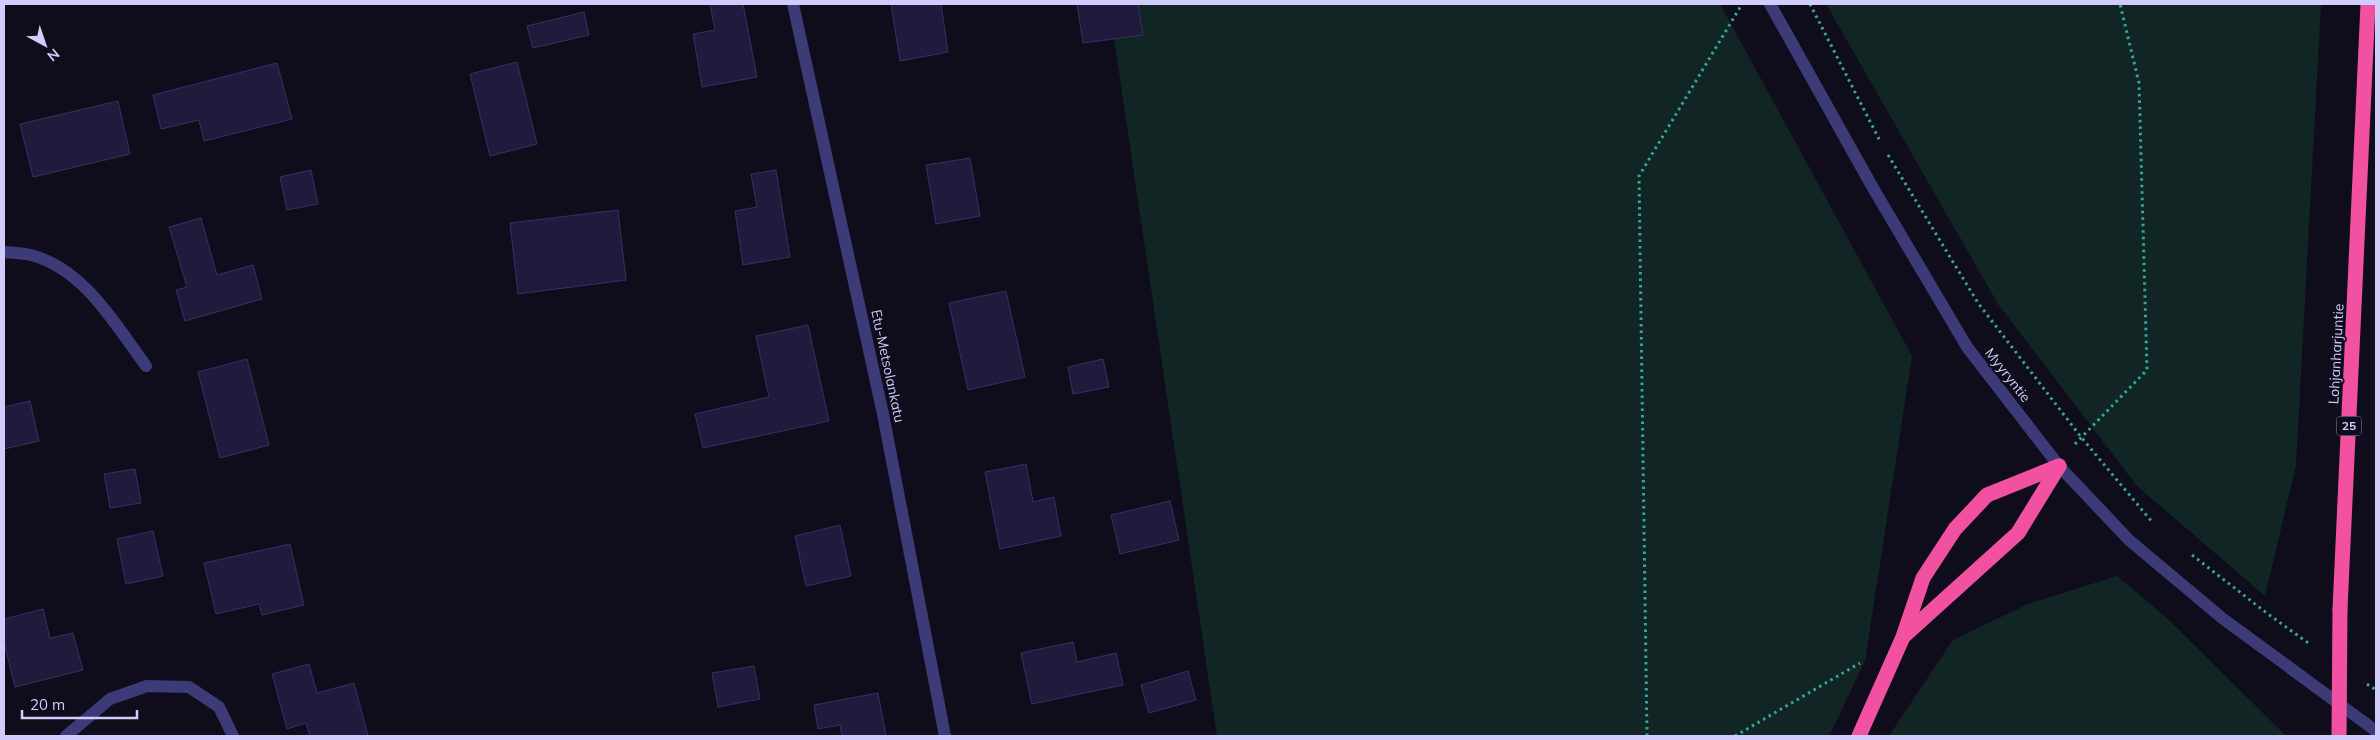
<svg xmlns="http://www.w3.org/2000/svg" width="2380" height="740" viewBox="0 0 2380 740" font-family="Mulish,sans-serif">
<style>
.green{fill:#112624}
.building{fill:#201b3c;stroke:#382e66}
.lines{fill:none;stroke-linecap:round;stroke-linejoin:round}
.path{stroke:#36a59c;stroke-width:3;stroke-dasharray:2.5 4;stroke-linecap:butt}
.minor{stroke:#3c3b78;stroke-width:12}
.highway{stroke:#f251a2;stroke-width:15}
.highway-bridge{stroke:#f251a2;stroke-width:15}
.labels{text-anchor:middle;stroke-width:4;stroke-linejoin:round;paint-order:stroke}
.shield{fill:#0f0d1c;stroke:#9693b8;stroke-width:1}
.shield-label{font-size:12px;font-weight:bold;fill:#d0ccfb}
.street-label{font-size:14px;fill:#d0ccfb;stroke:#0f0d1c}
</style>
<rect width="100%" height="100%" fill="#0f0d1c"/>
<g class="green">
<polygon points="1109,4 1720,4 1912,356 1865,661 1829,736 1217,736"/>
<polygon points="1826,4 2321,4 2296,465 2265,596 2137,486 1998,304"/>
<polygon points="2117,576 2168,619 2286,736 1889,736 1953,640 2028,604"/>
</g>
<g class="building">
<polygon points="710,4 743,4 757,77 702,87 693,34 715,30"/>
<polygon points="891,4 941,4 948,52 900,61"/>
<polygon points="1077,4 1138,4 1143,35 1083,43"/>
<polygon points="584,12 589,35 533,48 527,26"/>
<polygon points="517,62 537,144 490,156 470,74"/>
<polygon points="277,63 292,119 204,141 199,120 161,129 153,95"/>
<polygon points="118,101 130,154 33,177 20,124"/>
<polygon points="970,158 980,216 936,224 926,165"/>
<polygon points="311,170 318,204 287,210 280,177"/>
<polygon points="776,170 790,257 743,265 735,211 757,207 751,174"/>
<polygon points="618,210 626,280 518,294 510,223"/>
<polygon points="201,218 217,275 253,265 262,299 185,321 176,290 187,287 169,227"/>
<polygon points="1006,291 1025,377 968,390 949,303"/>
<polygon points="808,325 829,421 703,448 695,414 769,397 756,336"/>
<polygon points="247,359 269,445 220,458 198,372"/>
<polygon points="1103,359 1109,387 1073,394 1068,367"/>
<polygon points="30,401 39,441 4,449 4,407"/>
<polygon points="1026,464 1033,502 1054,497 1061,536 1000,549 985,472"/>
<polygon points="135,469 141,503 110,508 104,474"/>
<polygon points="1170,501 1179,540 1120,554 1111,515"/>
<polygon points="840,525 851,576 806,586 795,536"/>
<polygon points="153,531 163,576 126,584 117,539"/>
<polygon points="290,544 304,605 262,615 259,604 216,614 204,563"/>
<polygon points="43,609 50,638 73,633 83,670 15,687 4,642 4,619"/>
<polygon points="1073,642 1077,662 1116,653 1123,685 1032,704 1021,653"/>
<polygon points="309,664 317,693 354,683 368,736 310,736 306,723 287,729 272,674"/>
<polygon points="754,666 760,699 718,707 712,673"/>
<polygon points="1188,671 1196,700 1149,713 1141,685"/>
<polygon points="878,693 886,736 842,736 840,725 818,729 814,705"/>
</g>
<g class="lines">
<g class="path">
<polyline points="1810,4 1880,141"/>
<polyline points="1888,155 1978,303 2081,437 2153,523"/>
<polyline points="2075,444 2147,370 2139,83 2120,4"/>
<polyline points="2192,555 2268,614 2311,645"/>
<polyline points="2367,684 2376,690"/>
<polyline points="1647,736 1639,176 1742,4"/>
<polyline points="1735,736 1860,663"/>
</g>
<g class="minor">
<polyline points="793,4 883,414 945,736"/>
<polyline points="1770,4 1873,188 1967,347 2059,466 2129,540 2222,618 2376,731"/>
<path d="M4,252C12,253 22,253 31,255C84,269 115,324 146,366"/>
<polyline points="66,736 110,699 147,686 189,687 219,707 233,736"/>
</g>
<g class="highway">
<polyline points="2340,609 2368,4"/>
<polyline points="1904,636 2018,533 2059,466"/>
<polyline points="1859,736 1903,637 1923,578 1955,529 1987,495 2059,466"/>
</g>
<polyline class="highway-bridge" points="2339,736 2340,609"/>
</g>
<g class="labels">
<rect class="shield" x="2336.5" y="416.5" width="25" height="19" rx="4"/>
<g class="shield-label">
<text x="2349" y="430">25</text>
</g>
<g class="street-label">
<text transform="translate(2336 354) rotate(-87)" y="5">Lohjanharjuntie</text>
<text transform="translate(888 366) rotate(78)" y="5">Etu-Metsolankatu</text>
<text transform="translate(2008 375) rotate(52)" y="5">Myyryntie</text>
</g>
</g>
<rect width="2380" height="740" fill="none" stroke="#d0ccfb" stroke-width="10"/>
<g transform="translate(45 45) rotate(140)" stroke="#0f0d1c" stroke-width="4" paint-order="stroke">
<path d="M0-4L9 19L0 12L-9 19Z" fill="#d0ccfb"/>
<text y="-8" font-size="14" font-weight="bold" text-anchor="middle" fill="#d0ccfb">N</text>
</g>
<path d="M22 710v8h115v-8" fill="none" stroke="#d0ccfb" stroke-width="2.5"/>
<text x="30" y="710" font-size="15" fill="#d0ccfb" stroke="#0f0d1c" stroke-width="4" paint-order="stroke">20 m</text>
</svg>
